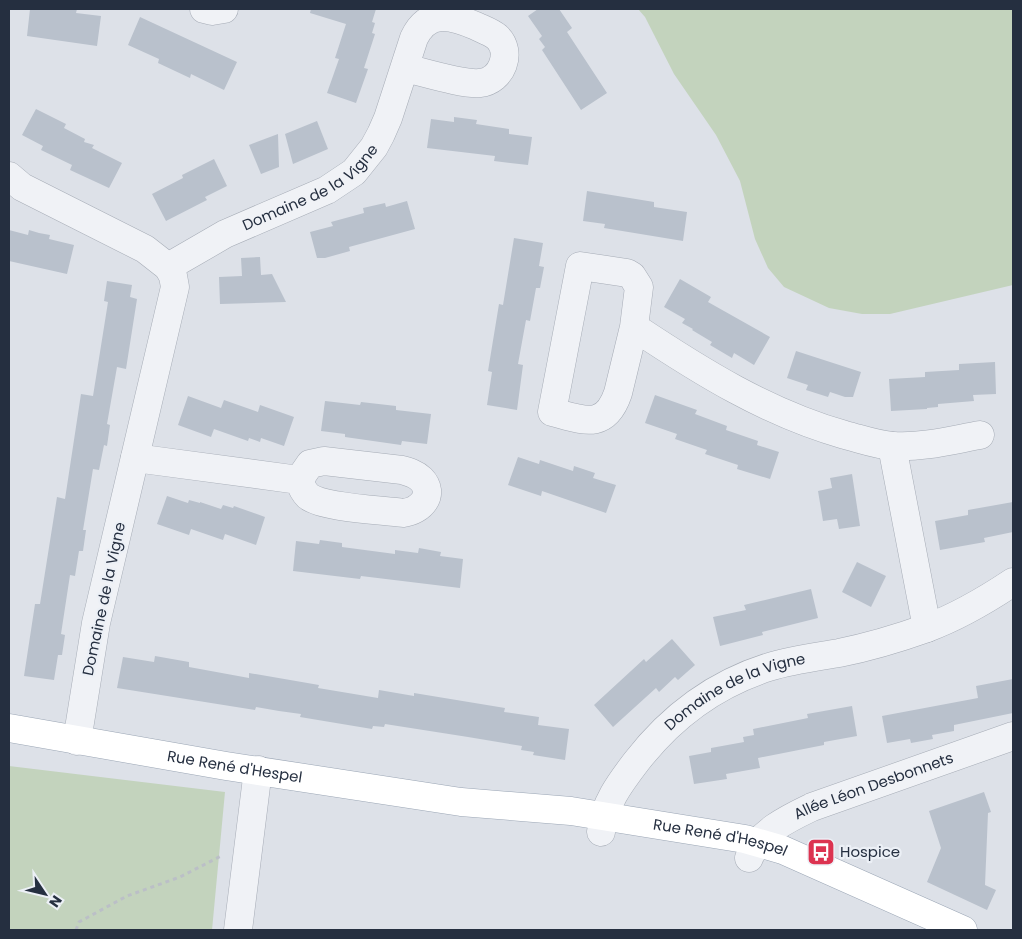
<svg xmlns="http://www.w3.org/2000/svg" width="1022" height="939" viewBox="0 0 1022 939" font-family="Poppins,sans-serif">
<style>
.green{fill:#c3d3bd}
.building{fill:#b9c1cc}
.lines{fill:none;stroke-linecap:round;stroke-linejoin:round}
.minor-casing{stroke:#a6acb6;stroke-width:29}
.major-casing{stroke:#9ba6b5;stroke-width:29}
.path{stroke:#bbbfc7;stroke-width:3;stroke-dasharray:4 4;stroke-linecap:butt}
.minor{stroke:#f0f2f6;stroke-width:28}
.major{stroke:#fff;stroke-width:28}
.labels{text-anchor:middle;stroke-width:4.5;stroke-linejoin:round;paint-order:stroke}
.street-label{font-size:15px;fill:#252f40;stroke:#ecf0f6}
.poi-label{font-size:15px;fill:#252f40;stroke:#ecf0f6;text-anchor:start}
</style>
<rect width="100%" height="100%" fill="#dde1e8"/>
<g class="green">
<polygon points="638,9 1013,9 1013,285 890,314 862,314 829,308 784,287 768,268 755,239 740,181 716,135 674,74 645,17"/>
<polygon points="9,766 225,792 212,930 9,930"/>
</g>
<g class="building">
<polygon points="30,9 77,9 76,13 101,16 97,46 27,36"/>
<polygon points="311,9 376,9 372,22 375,23 372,33 375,34 364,68 368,69 356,103 327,93 339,59 335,58 346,24 310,13"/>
<polygon points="538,9 559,9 572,28 567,32 607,93 581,110 542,50 545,47 539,39 542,36 528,16"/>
<polygon points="140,17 237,62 224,90 191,74 190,78 158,63 159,59 128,45"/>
<polygon points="36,109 66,124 64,128 85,139 84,142 94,145 92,148 122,163 109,188 70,170 72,165 41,150 43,146 22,135"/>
<polygon points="454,117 477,120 476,124 509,129 509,134 532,137 528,165 494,161 495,156 427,148 431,119 454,122"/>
<polygon points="317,121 328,149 293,164 285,134"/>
<polygon points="278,134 279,167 261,174 249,145"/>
<polygon points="214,159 227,186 205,197 207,200 166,221 152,194 183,178 182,175"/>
<polygon points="587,191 654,202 654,207 687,212 683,241 604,228 605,224 583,221"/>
<polygon points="407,201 415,229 349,247 350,251 325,258 317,258 310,232 333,226 331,222 364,213 363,208 385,203 386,207"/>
<polygon points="9,230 28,235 29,230 39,233 50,235 49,239 74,245 67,274 9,261"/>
<polygon points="514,238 543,243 539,266 544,267 540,288 536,288 530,321 526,320 518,364 523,365 517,410 487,405 492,372 488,371 499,304 503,305"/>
<polygon points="260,257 261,275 272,274 286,302 220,304 219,277 242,276 241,258"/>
<polygon points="680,279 711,297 708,302 770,337 754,365 734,353 732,358 710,345 712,342 692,330 693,329 682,323 685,319 664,307"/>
<polygon points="107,281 132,285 130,297 137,299 126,369 117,367 107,424 110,425 107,446 104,445 99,470 93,469 83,530 86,530 83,551 79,551 75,576 70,575 61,634 65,635 62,655 58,655 54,680 24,676 35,604 40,604 57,497 65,499 81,394 93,396 108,302 104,301"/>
<polygon points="796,351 861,372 853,397 845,397 830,392 828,397 806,390 808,385 787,378"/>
<polygon points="995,362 996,394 973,395 974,401 938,404 938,407 927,408 927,409 891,411 889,379 925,377 925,372 959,370 959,364"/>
<polygon points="655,395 697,410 695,414 727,426 726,430 758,441 757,445 779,452 770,479 737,469 738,465 705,454 707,450 675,439 677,434 645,423"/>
<polygon points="188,396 221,408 224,400 258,412 260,405 294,417 284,446 261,438 260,442 249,438 248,441 214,429 211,437 178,425"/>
<polygon points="325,401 360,405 361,402 396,406 396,410 431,414 427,444 402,441 401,445 345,437 345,434 321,431"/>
<polygon points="518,457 539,464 540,460 573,471 574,466 595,473 593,478 616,485 606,513 542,491 541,496 508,485"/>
<polygon points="852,474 860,526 839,529 837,519 823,521 818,491 832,488 830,478"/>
<polygon points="167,496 188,503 189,500 200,503 200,502 221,509 223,505 233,508 234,506 265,517 256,545 225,534 223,540 191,529 189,535 157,524"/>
<polygon points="1013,502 1013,532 984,538 985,542 940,550 935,521 968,515 968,510"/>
<polygon points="320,540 342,543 342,547 395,554 395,550 418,553 419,548 441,552 440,556 463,559 460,588 361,576 360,579 293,571 296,541 319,544"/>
<polygon points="857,562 886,576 871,607 842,592"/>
<polygon points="811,589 818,618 762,632 763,635 720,646 713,617 746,610 744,605"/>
<polygon points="672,639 695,665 678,680 675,677 659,692 656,688 613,727 594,705 644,659 646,662"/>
<polygon points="155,656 189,662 189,667 249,678 249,673 319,685 318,688 378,698 379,690 414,696 414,693 505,708 504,712 539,717 538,725 569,729 565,760 533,755 534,752 521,750 522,746 468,737 385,724 384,727 373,726 372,729 300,717 301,714 279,711 256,707 255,710 117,688 123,657 154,662"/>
<polygon points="1013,679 1013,713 954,725 954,731 932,735 933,739 911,743 910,739 887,743 882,716 978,698 976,686"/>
<polygon points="852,706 857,736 824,742 824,745 758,758 760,768 726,774 727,779 694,784 689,756 711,752 711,748 744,742 743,737 754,735 753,729 808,718 807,714"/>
<polygon points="984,792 991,812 988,813 985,885 996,890 987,910 927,882 941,848 929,811"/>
</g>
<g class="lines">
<defs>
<g id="minor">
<polyline points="204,9 212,11 224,9"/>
<polyline points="9,176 22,187 145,249 168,267 173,276 175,287 96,623 77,741"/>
<path id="s1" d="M168,267L225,234L327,190L354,172L374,147L381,134L388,118L414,38C428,9 451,15 476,26C482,29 491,32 497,37C513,52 502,81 480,83C464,85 423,72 405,68"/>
<path d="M634,327L618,393C605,431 583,420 552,412L580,266L627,273L632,276L639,287L634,327C700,371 767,413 845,435C861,439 877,445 893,446C922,448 952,440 980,435"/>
<polyline points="892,446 927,628"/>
<path d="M135,458L299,480C301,486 303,491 308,496C323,508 383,510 403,513C421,511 436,494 421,479C416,474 409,472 402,470L324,461L310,464L299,480"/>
<path id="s2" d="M601,832C604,804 620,783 636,762C670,718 715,684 769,667C792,660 816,657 839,653C869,647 899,638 927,628C957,617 986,600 1013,582"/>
<path id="s3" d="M749,858C759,832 789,818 812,807L1013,736"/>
<polyline points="238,930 258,770"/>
</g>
<g id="major">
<path id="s4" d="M9,728L226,766L461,802L571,811L745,839L783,850L963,930"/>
</g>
</defs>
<use href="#minor" class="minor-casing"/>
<use href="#major" class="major-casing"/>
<polyline class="path" points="76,930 79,922 127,896 180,877 223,855"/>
<use href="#minor" class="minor"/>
<use href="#major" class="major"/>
</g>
<defs>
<symbol id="bus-square" viewBox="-11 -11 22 22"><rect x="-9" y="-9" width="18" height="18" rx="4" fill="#dc3350" stroke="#ecf0f6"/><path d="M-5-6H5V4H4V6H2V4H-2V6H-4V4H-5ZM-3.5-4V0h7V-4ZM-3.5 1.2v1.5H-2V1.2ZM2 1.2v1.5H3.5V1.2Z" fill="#fff"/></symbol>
</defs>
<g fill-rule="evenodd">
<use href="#bus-square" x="805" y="836" width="32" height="32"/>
</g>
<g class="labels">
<g class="street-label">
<text dy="5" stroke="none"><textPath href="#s1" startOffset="164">Domaine de la Vigne</textPath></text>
<text transform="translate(104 599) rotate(-78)" y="5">Domaine de la Vigne</text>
<text dy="5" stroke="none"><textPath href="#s2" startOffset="204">Domaine de la Vigne</textPath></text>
<text dy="5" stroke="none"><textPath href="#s4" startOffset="229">Rue René d'Hespel</textPath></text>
<text dy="5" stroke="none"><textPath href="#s3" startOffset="148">Allée Léon Desbonnets</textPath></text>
<text dy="5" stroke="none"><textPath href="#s4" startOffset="720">Rue René d'Hespel</textPath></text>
</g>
<g class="poi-label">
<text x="840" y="857">Hospice</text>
</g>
</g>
<rect width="1022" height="939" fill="none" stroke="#252f40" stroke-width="20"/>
<g transform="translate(45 894) rotate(125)" stroke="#ecf0f6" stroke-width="4" paint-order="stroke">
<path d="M0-4L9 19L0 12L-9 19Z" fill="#252f40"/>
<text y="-8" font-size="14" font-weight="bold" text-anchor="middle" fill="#252f40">N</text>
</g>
</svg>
